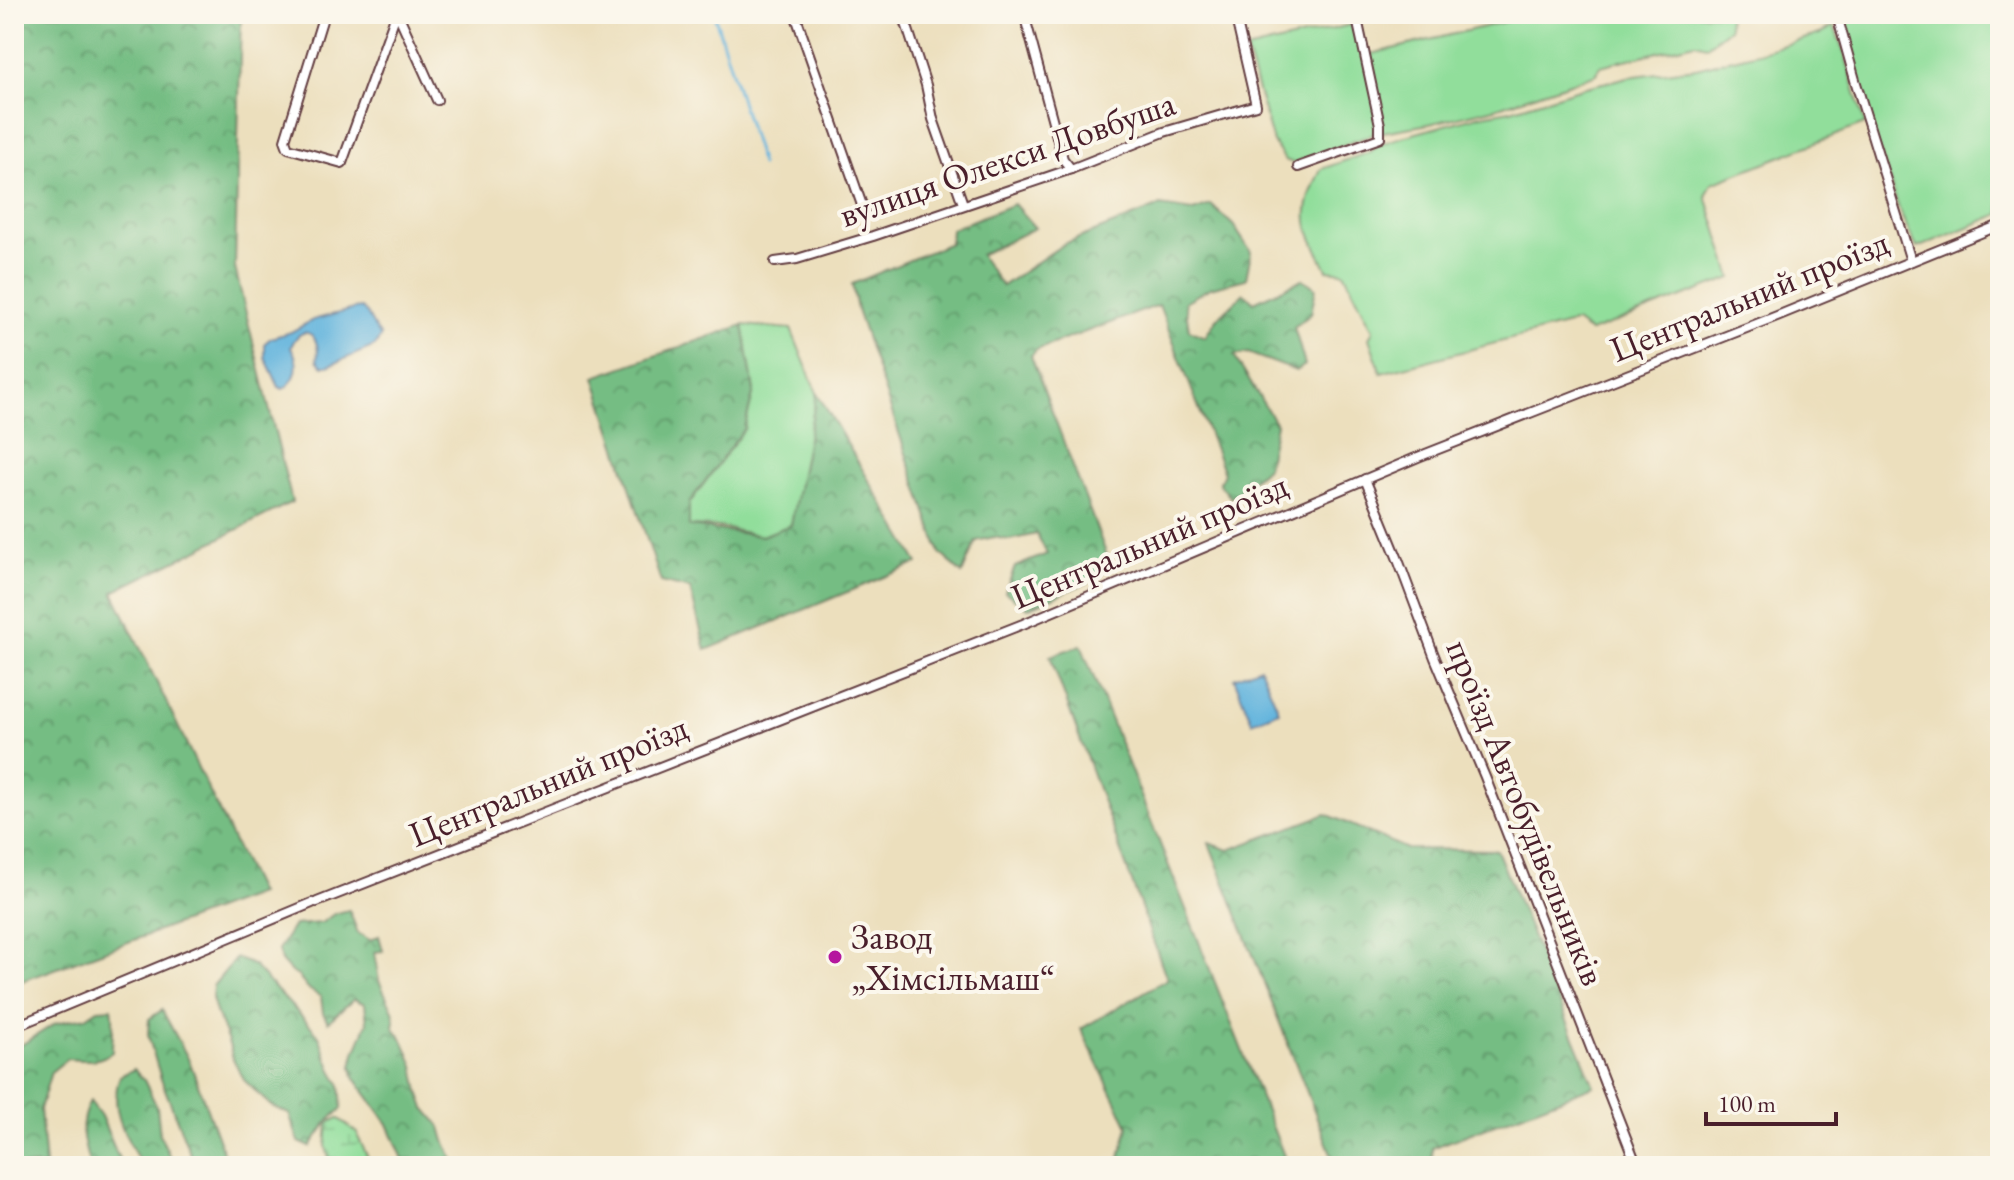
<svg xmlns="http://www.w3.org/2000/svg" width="2014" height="1180" viewBox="0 0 2014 1180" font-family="'EB Garamond',serif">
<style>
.green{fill:#91de9b;stroke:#6e7e63;stroke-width:2}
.forest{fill:url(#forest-crowns);stroke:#5f6e57;stroke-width:2}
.wetland{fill:url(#wetland-marsh);stroke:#6e7e63;stroke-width:2}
.water{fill:#62b4dd;stroke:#566a84;stroke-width:2}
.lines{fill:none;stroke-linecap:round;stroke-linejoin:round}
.stream{stroke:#62b4dd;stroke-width:3}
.street-casing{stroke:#623c41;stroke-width:12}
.street{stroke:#fff;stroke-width:8}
.poi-dot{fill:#b5179e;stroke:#fbf7ec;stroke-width:3}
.labels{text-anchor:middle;stroke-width:8;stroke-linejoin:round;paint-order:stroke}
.street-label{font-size:36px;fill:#4a1f2b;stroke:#fbf7ec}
.poi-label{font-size:36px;fill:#4a1f2b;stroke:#fbf7ec;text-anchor:start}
</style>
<defs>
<pattern id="forest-crowns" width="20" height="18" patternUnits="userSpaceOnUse" patternTransform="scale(2)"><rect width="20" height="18" fill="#74bd83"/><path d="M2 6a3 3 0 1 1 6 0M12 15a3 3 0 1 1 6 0" fill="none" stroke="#61996b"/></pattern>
<pattern id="wetland-marsh" width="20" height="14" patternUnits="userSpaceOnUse" patternTransform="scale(2)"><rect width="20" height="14" fill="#91de9b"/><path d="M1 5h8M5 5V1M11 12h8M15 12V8" fill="none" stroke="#7fbe86"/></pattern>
</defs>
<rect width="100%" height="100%" fill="#fbf7ec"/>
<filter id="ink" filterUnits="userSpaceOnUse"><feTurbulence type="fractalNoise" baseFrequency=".0125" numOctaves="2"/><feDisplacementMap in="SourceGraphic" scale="16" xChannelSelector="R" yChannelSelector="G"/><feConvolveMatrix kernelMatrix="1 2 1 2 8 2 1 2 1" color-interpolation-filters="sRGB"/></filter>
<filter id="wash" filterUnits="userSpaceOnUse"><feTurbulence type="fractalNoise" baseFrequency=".006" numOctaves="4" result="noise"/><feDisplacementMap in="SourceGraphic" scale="32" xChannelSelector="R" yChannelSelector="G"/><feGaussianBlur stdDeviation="1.8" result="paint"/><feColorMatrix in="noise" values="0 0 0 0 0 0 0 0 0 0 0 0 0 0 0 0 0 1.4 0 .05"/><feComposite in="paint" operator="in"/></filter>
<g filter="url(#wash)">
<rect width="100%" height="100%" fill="#ecdfbd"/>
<g class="green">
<polygon points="1537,14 1728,14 1729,28 1707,46 1695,43 1600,66 1597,74 1495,108 1429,124 1377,133 1293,163 1285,160 1273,142 1246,50 1350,25 1367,55"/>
<polygon points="1841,14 2000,14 2000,214 1917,248 1901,215 1867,113"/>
<path d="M1834,26L1846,58L1865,124L1712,183L1706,196L1732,278L1590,332L1576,322L1381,373L1369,338L1373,330L1344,272L1327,270C1321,256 1312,241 1308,227C1303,208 1313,186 1321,169L1370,152L1381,144L1402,137L1482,115L1511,110L1582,88L1628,77L1696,68L1758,53L1820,34Z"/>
<polygon points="743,325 791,329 817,393 791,525 762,536 719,527 689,526 689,504 744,429 754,391"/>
</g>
<g class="forest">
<polygon points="14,14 241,14 235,268 292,502 113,592 259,894 14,984"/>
<polygon points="1014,204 1035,228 980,255 1002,286 1064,244 1160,206 1193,211 1211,205 1233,225 1251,252 1246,279 1210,288 1185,302 1189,330 1205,337 1216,320 1244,293 1254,302 1303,279 1316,288 1311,314 1294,327 1305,365 1296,371 1248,353 1234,356 1276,424 1267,467 1231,498 1219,483 1224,473 1159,305 1036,350 1031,356 1109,561 1100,577 1028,608 1005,592 1015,567 1047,554 1037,534 1009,540 994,537 976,541 962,574 940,553 857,310 852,284 950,243 951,229"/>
<polygon points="743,325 754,391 744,429 689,503 689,526 762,536 791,525 817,393 918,563 706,650 690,589 661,582 594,377"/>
<polygon points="1081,645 1288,1166 1118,1166 1128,1126 1081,1029 1167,979 1050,656"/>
<polygon points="1326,814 1407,849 1497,850 1594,1086 1432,1148 1433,1166 1336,1166 1209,843 1229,850"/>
<polygon points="349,910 358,933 370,940 379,936 383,951 374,952 379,981 394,1013 394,1028 404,1042 414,1066 419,1092 425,1108 441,1127 445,1141 457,1166 406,1166 388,1124 354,1077 352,1066 355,1053 367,1023 365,1004 354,999 328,1022 323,1013 321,997 307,988 298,976 291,972 281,961 278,950 294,925 321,923 334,914"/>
<polygon points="236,958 253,965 318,1034 332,1070 340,1084 342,1109 329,1120 310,1147 299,1142 289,1114 271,1106 244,1080 233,1059 229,1044 216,1012 212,998 213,986"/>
<path d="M112,1008C115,1023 112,1036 112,1052C98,1063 84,1060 67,1059L51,1072L40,1109L45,1166H14V1047H18L56,1023L86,1017L98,1009Z"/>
<polygon points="162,1010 189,1060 223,1152 230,1166 196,1166 192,1158 161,1079 148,1035 149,1019"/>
<path d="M134,1069L144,1080L157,1107L160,1135L174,1166H142C126,1138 108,1108 120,1076Z"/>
<path d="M90,1101L101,1116L122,1166H90C83,1142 77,1125 90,1101Z"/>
</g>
<polygon class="wetland" points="338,1118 358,1133 358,1137 372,1166 331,1166 326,1147 328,1123"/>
<g class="water">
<path d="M361,308C371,314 372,328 381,336L375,346L328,366H322L317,360C322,335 302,320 291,347C300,362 299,379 283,389L279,387L265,357V343L271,338L291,332L313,320L354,309Z"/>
<polygon points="1260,667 1279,711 1252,722 1234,678"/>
</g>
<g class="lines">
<polyline class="stream" points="714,14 761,165"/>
</g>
</g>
<g filter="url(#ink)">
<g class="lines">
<defs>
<g id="street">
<polyline points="324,14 285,140 288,148 342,163 396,14"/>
<polyline points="398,14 437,100"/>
<polyline points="795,14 864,211"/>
<polyline points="903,14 926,85 933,119 963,204"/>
<polyline points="1024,14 1063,159 1071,169"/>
<polyline points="1839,14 1838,19 1855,80 1911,261"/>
<polyline points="1298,167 1380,138 1380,125 1356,14"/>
<polyline points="775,262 797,259 873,236 1071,169 1164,132 1256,105 1235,14"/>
<polyline points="1365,479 1397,557 1435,658 1485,777 1637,1166"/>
<polyline points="317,902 1023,624 1418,457 1777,316 2000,225"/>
<polyline points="14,1027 312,903"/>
</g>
</defs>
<use href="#street" class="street-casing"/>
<use href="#street" class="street"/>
</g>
</g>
<circle class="poi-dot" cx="835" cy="957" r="8"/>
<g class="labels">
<g class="street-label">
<text transform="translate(1007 158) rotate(-19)" y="13">вулиця Олекси Довбуша</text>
<text transform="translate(1749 295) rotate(-22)" y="13">Центральний проїзд</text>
<text transform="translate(1149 540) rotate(-23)" y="13">Центральний проїзд</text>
<text transform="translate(548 780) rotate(-22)" y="13">Центральний проїзд</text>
<text transform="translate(1527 812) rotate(68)" y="13">проїзд Автобудівельників</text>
</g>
<g class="poi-label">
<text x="851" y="949">Завод<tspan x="851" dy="41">„Хімсільмаш“</tspan></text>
</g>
</g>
<rect width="2014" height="1180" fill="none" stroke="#fbf7ec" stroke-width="48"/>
<path d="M1706 1112v12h130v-12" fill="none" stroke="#4a1f2b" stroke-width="4"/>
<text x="1718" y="1112" font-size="24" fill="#4a1f2b" stroke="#fbf7ec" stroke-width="6" paint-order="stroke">100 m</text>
</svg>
